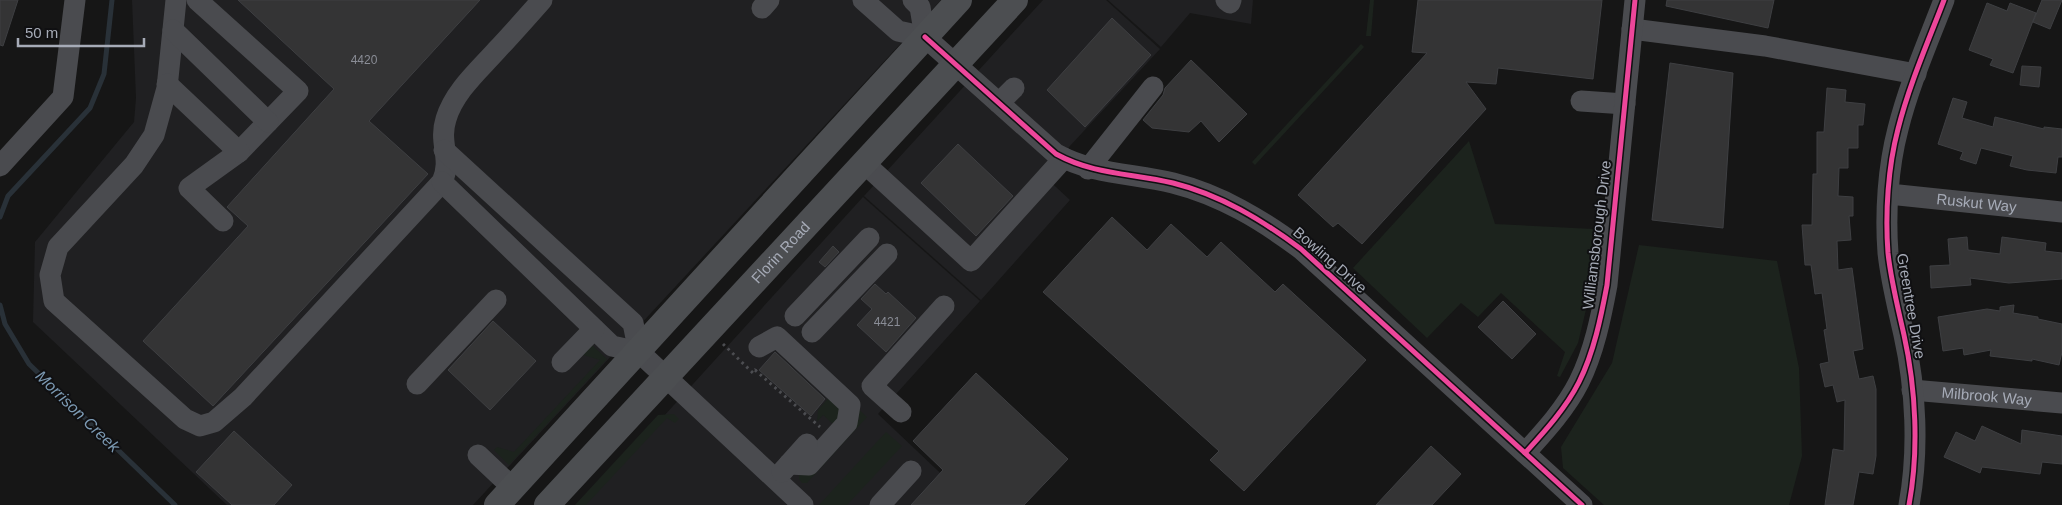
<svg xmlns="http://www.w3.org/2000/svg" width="2062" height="505" viewBox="0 0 2062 505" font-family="Arial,sans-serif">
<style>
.built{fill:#202022}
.green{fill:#1c231d}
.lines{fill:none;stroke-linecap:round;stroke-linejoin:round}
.stream{stroke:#293138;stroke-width:5}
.building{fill:#343435;stroke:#3e3f42}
.path{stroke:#4c4d51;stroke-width:3;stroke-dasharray:2.5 4;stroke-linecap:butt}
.minor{stroke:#4a4b4f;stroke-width:21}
.major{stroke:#4c4e51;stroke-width:26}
.cycleway-casing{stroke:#101012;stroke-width:8}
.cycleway{stroke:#ed469a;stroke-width:5}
.labels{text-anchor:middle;stroke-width:4;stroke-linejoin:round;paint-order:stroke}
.number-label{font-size:12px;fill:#8a8d96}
.street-label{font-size:15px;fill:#a6abb7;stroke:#101012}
.water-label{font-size:16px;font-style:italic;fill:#7c9ab3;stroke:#101012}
</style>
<rect width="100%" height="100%" fill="#161616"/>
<g class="built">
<polygon points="132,0 941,0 473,505 227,505 33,322 35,242 134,122 136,98"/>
<polygon points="1043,0 1106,0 1160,49 1043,175 1070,200 981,300 864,196"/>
<polygon points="1108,0 1253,0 1251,24 1190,13 1161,47"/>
<polygon points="863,197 980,301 878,414 974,505 583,505"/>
</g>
<g class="green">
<polygon points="1370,0 1374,0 1371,36 1366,36"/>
<polygon points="1361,44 1364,47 1255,165 1252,162"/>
<polygon points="1469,141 1495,224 1593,229 1589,297 1578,343 1560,377 1557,376 1565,352 1501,293 1478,317 1461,303 1427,338 1353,268"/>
<polygon points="1639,245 1777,261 1799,368 1802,456 1789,505 1604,505 1563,468 1561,447 1612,363"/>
<polygon points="592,345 607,359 509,465 494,450 497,447 514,452 600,360 583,355"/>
<polygon points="832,394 846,413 834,425 823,415 817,422 818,410"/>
<polygon points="853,404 867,417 807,483 802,483 799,479 799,475 812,469 859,419"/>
<polygon points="674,414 679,419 675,423 667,418 586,505 575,505 658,415"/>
<polygon points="886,432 902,446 847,505 819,505"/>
</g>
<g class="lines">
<g class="stream">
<polyline points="0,217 8,196 90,108 104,74 112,0"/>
<polyline points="0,305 5,324 29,364 175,505"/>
</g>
</g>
<g class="building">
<polygon points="0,0 18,0 3,46 0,45"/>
<polygon points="238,0 480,0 369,121 428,174 213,406 143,341 248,226 227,207 334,89"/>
<polygon points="1418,0 1602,0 1593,79 1498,68 1496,84 1466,82 1486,109 1362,244 1338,223 1333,227 1298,195 1427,53 1412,52"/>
<polygon points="1667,0 1774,0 1768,28 1666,6"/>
<polygon points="2042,0 2062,0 2050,29 2033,22"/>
<polygon points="1987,3 2007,11 2010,3 2036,13 2013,73 1990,65 1993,59 1969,50"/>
<polygon points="1112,18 1151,55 1085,127 1047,90"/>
<polygon points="1191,60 1247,114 1219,142 1201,121 1189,132 1152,128 1143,120 1163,95 1165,88"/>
<polygon points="1670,63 1733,73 1723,228 1652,220"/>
<polygon points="2022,66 2041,67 2039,87 2020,85"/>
<polygon points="1827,88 1846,90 1845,102 1865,104 1863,125 1858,125 1858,148 1848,148 1848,168 1839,168 1838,196 1853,197 1853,216 1849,216 1851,240 1837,241 1838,270 1852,268 1863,349 1853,351 1859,379 1873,376 1876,389 1876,456 1873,474 1859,472 1853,505 1825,505 1833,449 1844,451 1845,400 1837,402 1833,385 1825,387 1820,364 1829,362 1824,330 1827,329 1822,293 1815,294 1811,265 1805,265 1802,225 1812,225 1813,174 1817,174 1817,132 1824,132"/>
<polygon points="1953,98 1967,102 1962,118 1993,127 1995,117 2044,129 2044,127 2062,129 2062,157 2058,157 2056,173 2027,170 2010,166 2013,156 1981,148 1976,164 1960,159 1963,152 1938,144"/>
<polygon points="958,144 1013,196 976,236 921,183"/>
<polygon points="1112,217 1147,250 1171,224 1207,257 1221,242 1275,292 1283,284 1366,360 1244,491 1210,460 1219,451 1043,292"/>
<polygon points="1967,237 1968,250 2000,254 2002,237 2046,243 2045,251 2062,253 2062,279 2009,283 1970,278 1971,285 1931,288 1930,266 1950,265 1948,239"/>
<polygon points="833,246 839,252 825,267 819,262"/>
<polygon points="875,284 886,294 888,292 916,318 886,352 857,325 872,309 861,299"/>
<polygon points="1503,301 1536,334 1512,359 1478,327"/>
<polygon points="2014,305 2013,313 2038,317 2038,319 2062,324 2062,352 2059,365 2032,359 2032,361 1990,356 1991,350 1964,355 1963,348 1943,351 1938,317 1987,309 2000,311 2000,307"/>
<polygon points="493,321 536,361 490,410 448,370"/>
<polygon points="775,352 825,399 811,416 759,370"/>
<polygon points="976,373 1068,459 1024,505 911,505 943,470 913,441"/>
<polygon points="1982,426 2021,444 2022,430 2062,436 2062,464 2042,462 2040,474 1982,467 1980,473 1944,457 1956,432 1975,441"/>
<polygon points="234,431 292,485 274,505 232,505 196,472"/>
<polygon points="1431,446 1461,474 1432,505 1376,505"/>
</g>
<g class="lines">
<g class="path">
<polyline points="723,344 753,373 756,369"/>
<polyline points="755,370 820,427"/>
</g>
<g class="minor">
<path d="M176,0L167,88L154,135L134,165L58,247L50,275L54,301L185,419L200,426L214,422L243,397L442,182C453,158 438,144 446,119C454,92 478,71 496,51C512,34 527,17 542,0"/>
<polyline points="197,0 298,91 239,152 189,188 223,221"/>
<polyline points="863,0 898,31 925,37"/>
<polyline points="913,0 920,7 925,37"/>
<polyline points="1226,0 1230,3 1231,0"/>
<polyline points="762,8 769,0"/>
<polyline points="1632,29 1765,46 1916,74"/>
<polyline points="173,30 268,122"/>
<path d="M925,37L1056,154C1094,175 1132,173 1173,183C1221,195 1262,220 1301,249L1582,505"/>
<polyline points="167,84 239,152"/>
<polyline points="1581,101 1625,104"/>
<polyline points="999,103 1014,88"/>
<polyline points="444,150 633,323 639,352 803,505"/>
<polyline points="864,163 971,261 1064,158"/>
<polyline points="0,166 63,97 75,0"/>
<polyline points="1088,169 1153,87"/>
<polyline points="442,182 612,346 639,352"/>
<path id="s1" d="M1889,194L2062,212"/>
<polyline points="795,316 869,238"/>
<polyline points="812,332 887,254"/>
<polyline points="759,347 777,337 850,405 847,423 809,465 789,464"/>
<polyline points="562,362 594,329"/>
<polyline points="417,384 496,300"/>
<path id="s2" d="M1912,390L2062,403"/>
<polyline points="901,412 872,386 944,306"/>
<path d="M1525,453C1545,431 1566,408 1579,382C1594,352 1601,317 1607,285L1635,0"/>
<polyline points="478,455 513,488"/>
<polyline points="782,472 807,444"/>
<polyline points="880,505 911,471"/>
<path d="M1909,505C1919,451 1916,389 1904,335C1898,308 1891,281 1888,253C1885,213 1888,167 1898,129C1909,85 1928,42 1944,0"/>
</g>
<g class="major">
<polyline points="497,505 959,0"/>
<path id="s3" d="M547,505L1015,0"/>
</g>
<defs>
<g id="cycleway">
<path d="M925,37L1056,154C1094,175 1132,173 1173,183C1221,195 1262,220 1301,249L1582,505"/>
<path d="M1525,453C1545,431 1566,408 1579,382C1594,352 1601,317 1607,285L1635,0"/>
<path d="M1909,505C1919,451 1916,389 1904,335C1898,308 1891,281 1888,253C1885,213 1888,167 1898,129C1909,85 1928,42 1944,0"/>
</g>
</defs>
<use href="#cycleway" class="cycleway-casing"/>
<use href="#cycleway" class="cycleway"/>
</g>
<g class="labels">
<g class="number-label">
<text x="364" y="64">4420</text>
<text x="887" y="326">4421</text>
</g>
<g class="street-label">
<text dy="5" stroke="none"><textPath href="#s1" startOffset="88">Ruskut Way</textPath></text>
<text transform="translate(1597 235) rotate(-83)" y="5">Williamsborough Drive</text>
<text dy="5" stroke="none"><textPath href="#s3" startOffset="344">Florin Road</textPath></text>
<text transform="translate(1330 260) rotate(41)" y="5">Bowling Drive</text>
<text transform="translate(1911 306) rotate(80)" y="5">Greentree Drive</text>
<text dy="5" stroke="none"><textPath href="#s2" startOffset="75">Milbrook Way</textPath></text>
</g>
<g class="water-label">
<text transform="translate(78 411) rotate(44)" y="6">Morrison Creek</text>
</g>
</g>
<path d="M18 38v8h126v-8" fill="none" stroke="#a6abb7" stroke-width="2.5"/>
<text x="25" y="38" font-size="15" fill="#a6abb7" stroke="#101012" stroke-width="4" paint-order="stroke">50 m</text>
</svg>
